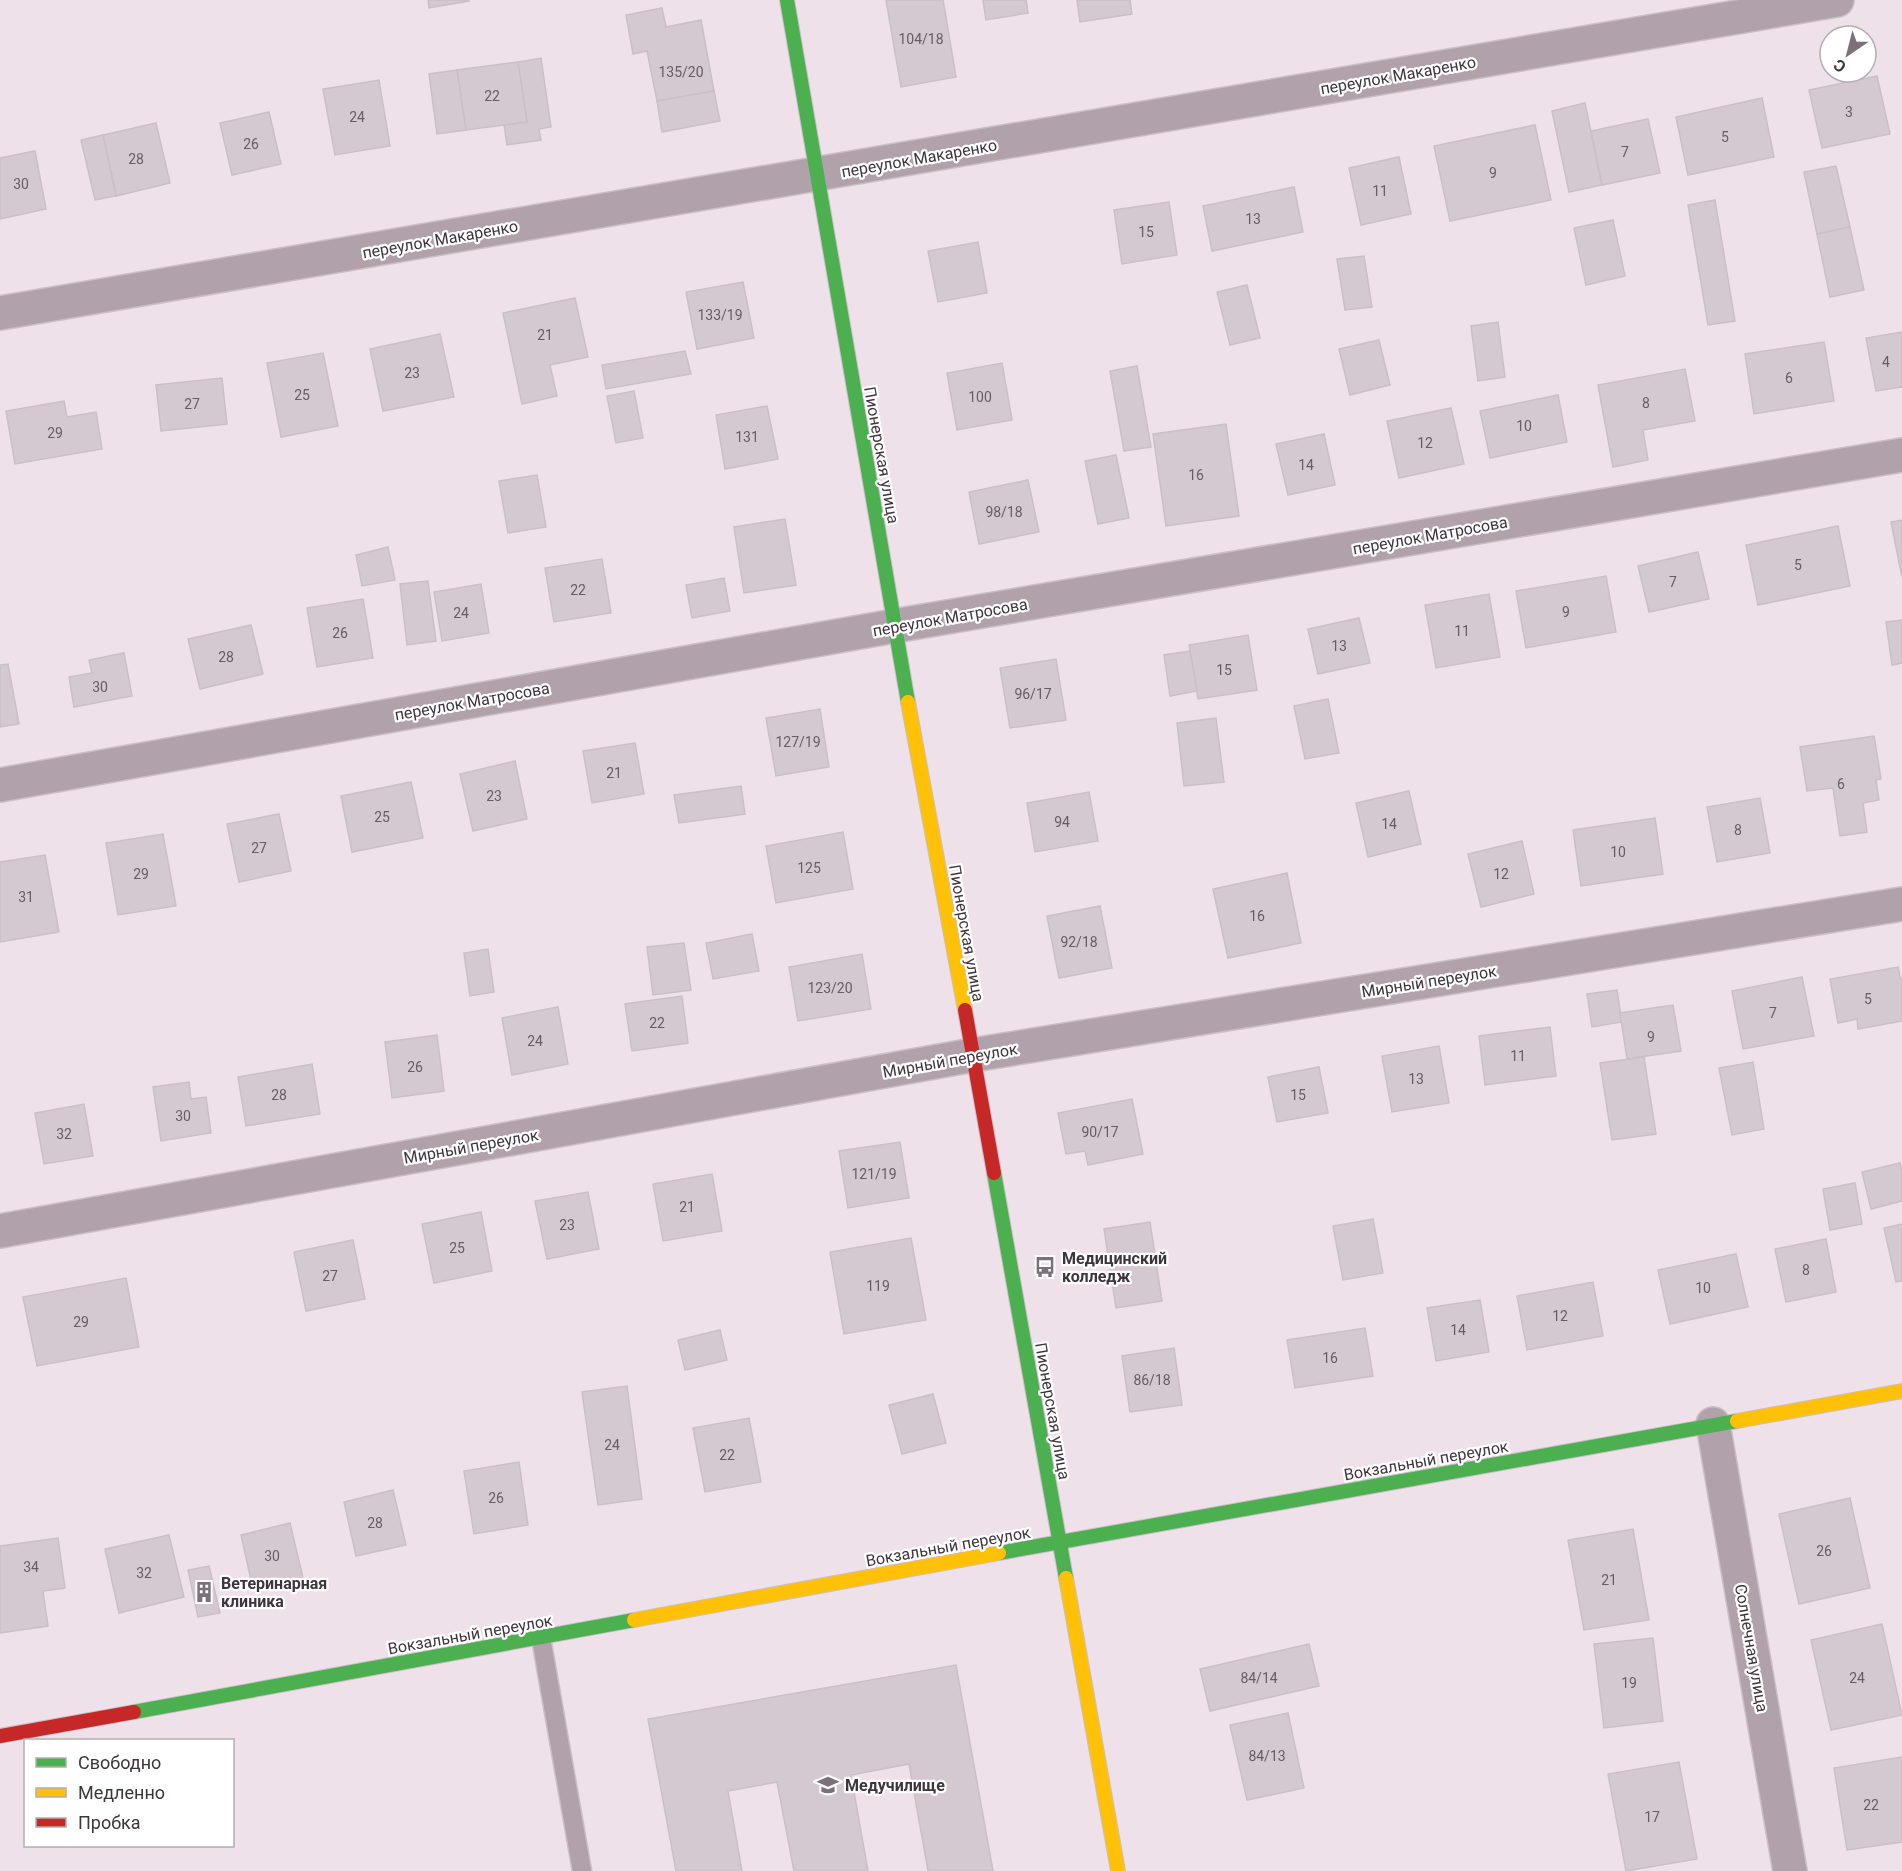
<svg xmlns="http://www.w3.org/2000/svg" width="1902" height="1871" viewBox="0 0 1902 1871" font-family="Roboto,sans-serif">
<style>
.building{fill:#d5c9d1;stroke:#cbbfc7;stroke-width:1.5}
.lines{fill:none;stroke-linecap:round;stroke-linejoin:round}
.lane-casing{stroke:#cbbfc6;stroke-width:21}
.street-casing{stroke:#cbbfc6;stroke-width:36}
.fast-casing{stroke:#cbbfc6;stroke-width:16}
.slow-casing{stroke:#cbbfc6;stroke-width:16}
.jam-casing{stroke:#cbbfc6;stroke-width:16}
.lane{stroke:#b0a1ab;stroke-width:18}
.street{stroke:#b0a1ab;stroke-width:33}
.fast{stroke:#4caf50;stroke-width:14}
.slow{stroke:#ffc107;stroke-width:14}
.jam{stroke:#c62828;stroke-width:14}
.labels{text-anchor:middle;stroke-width:4.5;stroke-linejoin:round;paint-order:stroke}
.number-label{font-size:14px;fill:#665c63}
.street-label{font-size:16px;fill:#3e343b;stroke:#fff}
.poi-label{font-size:16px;font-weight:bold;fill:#3e343b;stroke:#fff;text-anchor:start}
</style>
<rect width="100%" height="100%" fill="#efe1ea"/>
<g class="building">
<polygon points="428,0 469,0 469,1 429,8"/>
<polygon points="886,0 943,0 956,77 901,87"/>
<polygon points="983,0 1026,0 1028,13 986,20"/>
<polygon points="1077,0 1130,0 1132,14 1080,22"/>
<polygon points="662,8 666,27 701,20 714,91 657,101 647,51 633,54 626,15"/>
<polygon points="541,58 551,127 539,129 541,140 507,145 504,125 527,122 518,62"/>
<polygon points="518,62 527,122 466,130 457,70"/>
<polygon points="457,70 466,130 437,134 429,74"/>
<polygon points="1877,76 1890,134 1822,148 1809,90"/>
<polygon points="379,80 390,146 335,155 323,89"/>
<polygon points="714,91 720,121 662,132 657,101"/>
<polygon points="1762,98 1774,157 1688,175 1676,117"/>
<polygon points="1585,103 1602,185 1569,192 1552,111"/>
<polygon points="269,112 281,164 232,175 220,123"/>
<polygon points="1648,119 1660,173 1602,185 1591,131"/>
<polygon points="156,123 170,183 116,196 103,135"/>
<polygon points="1535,125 1551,200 1450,221 1434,146"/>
<polygon points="103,135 116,196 95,200 81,140"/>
<polygon points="35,151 46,209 0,219 0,158"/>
<polygon points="1399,157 1411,214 1361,225 1349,168"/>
<polygon points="1836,166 1850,227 1817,234 1804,172"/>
<polygon points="1294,187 1303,232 1212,251 1203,206"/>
<polygon points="1715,200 1735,321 1708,325 1688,205"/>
<polygon points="1169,202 1177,255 1122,264 1114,210"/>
<polygon points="1613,220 1625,276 1586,285 1574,228"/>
<polygon points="1850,227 1864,290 1830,297 1817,234"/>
<polygon points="978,242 987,293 938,302 928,251"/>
<polygon points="1364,256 1372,307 1345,310 1337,259"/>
<polygon points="743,282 754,338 697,349 686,292"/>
<polygon points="1247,285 1260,338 1230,345 1217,292"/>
<polygon points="575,298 588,357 550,365 557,396 522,404 503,313"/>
<polygon points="1498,322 1505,377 1478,381 1471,326"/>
<polygon points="1902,332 1902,387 1876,391 1866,338"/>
<polygon points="440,334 454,397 383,411 370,349"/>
<polygon points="1379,340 1390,385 1350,395 1339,349"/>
<polygon points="1824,342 1834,401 1754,414 1745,354"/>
<polygon points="685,351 691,374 606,389 602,365"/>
<polygon points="323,353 338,426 281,437 267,363"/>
<polygon points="1002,363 1012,420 957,430 947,373"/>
<polygon points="1137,366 1151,447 1124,451 1110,371"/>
<polygon points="1685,369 1695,421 1643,430 1648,460 1613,467 1598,385"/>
<polygon points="222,378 227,424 161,431 156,385"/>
<polygon points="634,391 643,438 616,443 607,396"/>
<polygon points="1558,395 1567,442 1490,458 1480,411"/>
<polygon points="64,401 67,417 96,412 102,449 15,464 6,411"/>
<polygon points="767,406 778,459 725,469 716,415"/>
<polygon points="1451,408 1464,464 1399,478 1387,421"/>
<polygon points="1226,424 1239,516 1166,526 1153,434"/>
<polygon points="1324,434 1335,485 1288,495 1276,444"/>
<polygon points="1116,455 1129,518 1098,524 1085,461"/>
<polygon points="537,475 546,527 508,533 499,481"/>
<polygon points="1028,480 1039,532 979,544 969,492"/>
<polygon points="785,519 796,585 744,593 734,527"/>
<polygon points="1902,520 1902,577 1891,522"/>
<polygon points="1838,526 1850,586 1758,605 1746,545"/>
<polygon points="388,547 395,580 362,586 356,555"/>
<polygon points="1698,552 1709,599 1649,612 1638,566"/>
<polygon points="602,559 611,613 554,622 545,568"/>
<polygon points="1606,576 1616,632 1526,648 1516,591"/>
<polygon points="724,578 730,611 692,618 686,585"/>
<polygon points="428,581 436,641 407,645 400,584"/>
<polygon points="481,584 489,633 442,641 434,592"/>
<polygon points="1489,594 1500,657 1436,668 1425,605"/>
<polygon points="363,599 373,658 317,667 307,608"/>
<polygon points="1359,618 1370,663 1318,674 1308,629"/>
<polygon points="1902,620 1902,663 1892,665 1886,622"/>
<polygon points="251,625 263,674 200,689 188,639"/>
<polygon points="1248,635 1257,690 1198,699 1189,645"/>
<polygon points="1190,651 1197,691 1170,696 1164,655"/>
<polygon points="124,653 132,696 74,707 69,677 92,673 89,660"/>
<polygon points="1056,659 1066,720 1010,728 1000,668"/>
<polygon points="8,664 19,724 0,727 0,665"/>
<polygon points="1328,699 1339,753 1305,759 1294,706"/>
<polygon points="820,709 829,767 776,776 766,718"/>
<polygon points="1216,718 1224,782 1184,786 1177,723"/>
<polygon points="1874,736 1881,779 1876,780 1879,800 1863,803 1867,832 1840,836 1833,788 1807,791 1800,747"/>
<polygon points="635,743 644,794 592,803 583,751"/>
<polygon points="515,761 527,819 473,831 460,774"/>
<polygon points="411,782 423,838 352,852 341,796"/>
<polygon points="741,786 745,814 679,823 674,795"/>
<polygon points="1409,791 1421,844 1368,857 1356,803"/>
<polygon points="1089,792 1098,841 1035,852 1027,803"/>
<polygon points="1760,798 1770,853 1717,862 1707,807"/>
<polygon points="279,814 291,871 239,882 227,824"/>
<polygon points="1655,818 1663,874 1581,886 1573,830"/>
<polygon points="843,832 853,889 776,903 766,846"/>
<polygon points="163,834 176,906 118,915 106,843"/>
<polygon points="1522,841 1534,894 1481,907 1468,854"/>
<polygon points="45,855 59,932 0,942 0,862"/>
<polygon points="1287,873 1301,943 1228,958 1213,889"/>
<polygon points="1100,906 1112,968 1059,978 1047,916"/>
<polygon points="752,934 759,971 713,979 706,943"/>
<polygon points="684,943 691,990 653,995 647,947"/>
<polygon points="488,949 494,992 470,996 464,953"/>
<polygon points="862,954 871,1009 798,1021 789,967"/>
<polygon points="1898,967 1900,978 1902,978 1902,1021 1858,1029 1857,1019 1838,1023 1830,979"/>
<polygon points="1802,977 1814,1036 1743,1049 1732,991"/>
<polygon points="1617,990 1622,1022 1592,1027 1587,994"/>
<polygon points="682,996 688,1043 632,1051 625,1004"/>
<polygon points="1673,1005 1681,1051 1627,1059 1620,1013"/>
<polygon points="558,1007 568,1064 512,1075 502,1018"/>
<polygon points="1550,1027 1556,1076 1485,1085 1479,1036"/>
<polygon points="437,1035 444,1091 392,1098 385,1042"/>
<polygon points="1439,1046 1449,1103 1392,1112 1382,1056"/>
<polygon points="1644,1057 1656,1134 1612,1140 1600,1063"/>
<polygon points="1753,1062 1764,1129 1732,1135 1719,1068"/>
<polygon points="312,1064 320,1114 246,1126 238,1077"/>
<polygon points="1319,1067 1328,1113 1277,1122 1268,1077"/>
<polygon points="189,1082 191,1099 206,1097 211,1133 161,1141 153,1087"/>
<polygon points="1132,1099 1143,1154 1088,1165 1085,1151 1066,1154 1058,1113"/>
<polygon points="84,1104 93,1156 44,1164 35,1113"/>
<polygon points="900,1142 909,1198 848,1208 839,1151"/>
<polygon points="1900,1163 1902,1171 1902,1201 1871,1209 1862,1172"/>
<polygon points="712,1174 722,1231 663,1241 653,1184"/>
<polygon points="1855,1183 1862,1224 1830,1230 1823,1189"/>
<polygon points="588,1192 599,1249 547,1259 535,1201"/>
<polygon points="481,1212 492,1271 434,1283 422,1224"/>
<polygon points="1373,1219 1383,1273 1343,1280 1333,1226"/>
<polygon points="1150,1222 1162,1301 1116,1308 1104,1229"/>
<polygon points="1902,1224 1902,1281 1896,1282 1884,1228"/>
<polygon points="911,1238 926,1320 844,1334 830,1252"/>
<polygon points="1826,1239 1836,1292 1786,1302 1775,1249"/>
<polygon points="353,1240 365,1299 306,1311 294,1252"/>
<polygon points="1736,1254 1748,1307 1670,1324 1658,1270"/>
<polygon points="126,1278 139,1347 37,1366 23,1297"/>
<polygon points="1593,1282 1603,1336 1527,1350 1517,1296"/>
<polygon points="1480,1300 1489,1352 1436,1361 1427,1308"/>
<polygon points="1365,1328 1373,1376 1295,1388 1287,1340"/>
<polygon points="720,1330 727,1360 685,1370 678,1340"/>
<polygon points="1174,1348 1182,1405 1130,1412 1122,1356"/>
<polygon points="627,1386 642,1499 598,1505 582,1392"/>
<polygon points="933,1394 946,1443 902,1454 889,1405"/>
<polygon points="749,1418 761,1482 705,1492 693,1428"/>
<polygon points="519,1462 528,1525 474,1534 464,1471"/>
<polygon points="393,1490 406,1545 356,1556 344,1502"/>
<polygon points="1850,1498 1870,1588 1799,1604 1779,1514"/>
<polygon points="290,1523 303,1578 253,1589 241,1535"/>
<polygon points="1633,1529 1649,1620 1584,1630 1568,1540"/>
<polygon points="169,1535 184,1597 119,1613 105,1549"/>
<polygon points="58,1538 65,1588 43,1591 48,1626 0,1633 0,1546"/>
<polygon points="209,1566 220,1613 198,1617 188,1570"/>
<polygon points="1882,1624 1902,1715 1831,1730 1811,1640"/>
<polygon points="1653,1638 1663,1721 1604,1728 1594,1644"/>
<polygon points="1309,1644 1319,1686 1210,1711 1200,1669"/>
<polygon points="956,1665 993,1871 928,1871 909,1764 851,1775 868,1871 794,1871 777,1782 728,1791 742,1871 676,1871 648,1719"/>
<polygon points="1288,1713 1304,1788 1247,1800 1230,1725"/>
<polygon points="1902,1757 1902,1842 1847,1850 1834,1768"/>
<polygon points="1679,1762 1697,1859 1626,1871 1608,1774"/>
</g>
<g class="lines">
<defs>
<polyline id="lane" points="541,1638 582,1871"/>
<g id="street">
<polyline points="0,313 1837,0"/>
<polyline points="0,785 894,626 1902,455"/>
<polyline points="0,1231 973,1055 1902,904"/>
<polyline points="1713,1424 1790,1871"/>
</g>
<g id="fast">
<polyline points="787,0 908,702"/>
<polyline points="994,1173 1066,1578"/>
<polyline points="999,1553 1737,1421"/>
<polyline points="134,1712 634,1620"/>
</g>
<g id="slow">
<polyline points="908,702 965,1010"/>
<polyline points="1737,1421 1902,1391"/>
<polyline points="1066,1578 1118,1871"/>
<polyline points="634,1620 999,1553"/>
</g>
<g id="jam">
<polyline points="965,1010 994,1173"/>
<polyline points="0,1736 134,1712"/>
</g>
</defs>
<use href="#lane" class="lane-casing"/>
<use href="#street" class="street-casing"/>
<use href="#fast" class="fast-casing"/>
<use href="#slow" class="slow-casing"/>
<use href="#jam" class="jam-casing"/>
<use href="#lane" class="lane"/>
<use href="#street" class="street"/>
<use href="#fast" class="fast"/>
<use href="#slow" class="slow"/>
<use href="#jam" class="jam"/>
</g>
<defs>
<symbol id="bus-bare" viewBox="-9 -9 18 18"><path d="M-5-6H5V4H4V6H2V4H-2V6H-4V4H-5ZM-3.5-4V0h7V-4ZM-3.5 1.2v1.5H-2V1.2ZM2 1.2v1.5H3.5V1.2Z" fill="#7c7178" stroke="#fff" stroke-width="2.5" paint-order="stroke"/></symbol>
<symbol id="building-bare" viewBox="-9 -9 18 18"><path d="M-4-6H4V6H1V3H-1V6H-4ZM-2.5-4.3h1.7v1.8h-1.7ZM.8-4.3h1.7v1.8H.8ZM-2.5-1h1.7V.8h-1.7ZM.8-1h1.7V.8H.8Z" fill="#7c7178" stroke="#fff" stroke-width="2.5" paint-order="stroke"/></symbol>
<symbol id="university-bare" viewBox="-9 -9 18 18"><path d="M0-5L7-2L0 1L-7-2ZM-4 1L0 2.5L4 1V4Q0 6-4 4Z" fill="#7c7178" stroke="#fff" stroke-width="2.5" paint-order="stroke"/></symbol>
</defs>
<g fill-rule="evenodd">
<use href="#bus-bare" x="1030" y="1252" width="30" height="30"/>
<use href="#building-bare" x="189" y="1577" width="30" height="30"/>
<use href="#university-bare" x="813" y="1770" width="30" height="30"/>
</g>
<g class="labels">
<g class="number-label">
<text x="921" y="44">104/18</text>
<text x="681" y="77">135/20</text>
<text x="492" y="101">22</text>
<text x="1849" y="117">3</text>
<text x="357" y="122">24</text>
<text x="1725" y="142">5</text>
<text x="251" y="149">26</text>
<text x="1625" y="157">7</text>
<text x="136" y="164">28</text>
<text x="1493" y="178">9</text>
<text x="21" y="189">30</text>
<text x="1380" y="196">11</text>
<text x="1253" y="224">13</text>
<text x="1146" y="237">15</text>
<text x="720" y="320">133/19</text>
<text x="545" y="340">21</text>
<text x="1886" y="367">4</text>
<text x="412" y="378">23</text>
<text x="1789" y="383">6</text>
<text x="302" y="400">25</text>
<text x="980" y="402">100</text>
<text x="1646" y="408">8</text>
<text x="192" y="409">27</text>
<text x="1524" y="431">10</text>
<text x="55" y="438">29</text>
<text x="747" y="442">131</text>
<text x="1425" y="448">12</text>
<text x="1306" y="470">14</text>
<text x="1196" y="480">16</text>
<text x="1004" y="517">98/18</text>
<text x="1798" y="570">5</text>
<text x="1673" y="587">7</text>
<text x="578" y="595">22</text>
<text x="1566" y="617">9</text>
<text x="461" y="618">24</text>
<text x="1462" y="636">11</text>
<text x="340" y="638">26</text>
<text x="1339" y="651">13</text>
<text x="226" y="662">28</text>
<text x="1224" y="675">15</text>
<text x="100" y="692">30</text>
<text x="1033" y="699">96/17</text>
<text x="798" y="747">127/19</text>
<text x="614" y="778">21</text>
<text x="1841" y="789">6</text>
<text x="494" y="801">23</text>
<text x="382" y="822">25</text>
<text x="1062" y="827">94</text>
<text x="1389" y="829">14</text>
<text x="1738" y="835">8</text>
<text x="259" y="853">27</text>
<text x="1618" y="857">10</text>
<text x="809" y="873">125</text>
<text x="141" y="879">29</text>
<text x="1501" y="879">12</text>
<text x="26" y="902">31</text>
<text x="1257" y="921">16</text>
<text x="1079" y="947">92/18</text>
<text x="830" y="993">123/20</text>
<text x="1868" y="1004">5</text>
<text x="1773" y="1018">7</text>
<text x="657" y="1028">22</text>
<text x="1651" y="1042">9</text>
<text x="535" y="1046">24</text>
<text x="1518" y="1061">11</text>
<text x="415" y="1072">26</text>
<text x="1416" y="1084">13</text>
<text x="279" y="1100">28</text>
<text x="1298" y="1100">15</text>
<text x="183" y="1121">30</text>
<text x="1100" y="1137">90/17</text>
<text x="64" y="1139">32</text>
<text x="874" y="1179">121/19</text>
<text x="687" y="1212">21</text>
<text x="567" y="1230">23</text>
<text x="457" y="1253">25</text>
<text x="1806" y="1275">8</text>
<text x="330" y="1281">27</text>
<text x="878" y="1291">119</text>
<text x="1703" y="1293">10</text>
<text x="1560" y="1321">12</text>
<text x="81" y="1327">29</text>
<text x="1458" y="1335">14</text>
<text x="1330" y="1363">16</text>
<text x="1152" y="1385">86/18</text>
<text x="612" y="1450">24</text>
<text x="727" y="1460">22</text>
<text x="496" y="1503">26</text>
<text x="375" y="1528">28</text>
<text x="1824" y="1556">26</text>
<text x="272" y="1561">30</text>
<text x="31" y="1572">34</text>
<text x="144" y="1578">32</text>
<text x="1609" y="1585">21</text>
<text x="1259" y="1683">84/14</text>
<text x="1857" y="1683">24</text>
<text x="1629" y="1688">19</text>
<text x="1267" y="1761">84/13</text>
<text x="1871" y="1810">22</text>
<text x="1652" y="1822">17</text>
</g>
<g class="street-label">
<text transform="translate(1398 75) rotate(-10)" y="6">переулок Макаренко</text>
<text transform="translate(919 158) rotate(-10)" y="6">переулок Макаренко</text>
<text transform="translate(440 239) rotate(-10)" y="6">переулок Макаренко</text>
<text transform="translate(882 455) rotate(80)" y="6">Пионерская улица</text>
<text transform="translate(1430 535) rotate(-10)" y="6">переулок Матросова</text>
<text transform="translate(950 617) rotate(-10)" y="6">переулок Матросова</text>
<text transform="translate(472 701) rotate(-10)" y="6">переулок Матросова</text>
<text transform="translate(967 933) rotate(80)" y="6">Пионерская улица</text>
<text transform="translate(1429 981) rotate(-9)" y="6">Мирный переулок</text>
<text transform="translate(950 1060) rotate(-10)" y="6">Мирный переулок</text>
<text transform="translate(471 1146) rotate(-10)" y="6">Мирный переулок</text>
<text transform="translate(1053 1411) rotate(80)" y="6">Пионерская улица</text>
<text transform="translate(1426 1460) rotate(-10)" y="6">Вокзальный переулок</text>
<text transform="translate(948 1546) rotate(-10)" y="6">Вокзальный переулок</text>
<text transform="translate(470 1634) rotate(-10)" y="6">Вокзальный переулок</text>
<text transform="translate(1752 1648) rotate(80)" y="6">Солнечная улица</text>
</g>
<g class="poi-label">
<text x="1062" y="1264">Медицинский<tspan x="1062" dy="18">колледж</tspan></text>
<text x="221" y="1589">Ветеринарная<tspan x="221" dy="18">клиника</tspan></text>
<text x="845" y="1791">Медучилище</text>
</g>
</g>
<rect x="24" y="1739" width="210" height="108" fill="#ffffff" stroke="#b2aeb1" stroke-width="1.5"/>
<rect x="36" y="1758" width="30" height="9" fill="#4caf50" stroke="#b2aeb1" stroke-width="1.5"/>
<text x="78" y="1769" font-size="18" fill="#3e343b">Свободно</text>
<rect x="36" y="1788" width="30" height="9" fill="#ffc107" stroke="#b2aeb1" stroke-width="1.5"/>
<text x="78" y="1799" font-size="18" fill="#3e343b">Медленно</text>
<rect x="36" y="1818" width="30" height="9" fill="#c62828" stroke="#b2aeb1" stroke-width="1.5"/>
<text x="78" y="1829" font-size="18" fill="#3e343b">Пробка</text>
<g transform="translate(1848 54) rotate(215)"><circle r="28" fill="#ffffff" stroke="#b2aeb1" stroke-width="1.5"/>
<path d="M0-4.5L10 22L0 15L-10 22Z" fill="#7c7178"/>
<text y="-9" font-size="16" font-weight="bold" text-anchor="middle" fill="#3e343b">С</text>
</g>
</svg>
